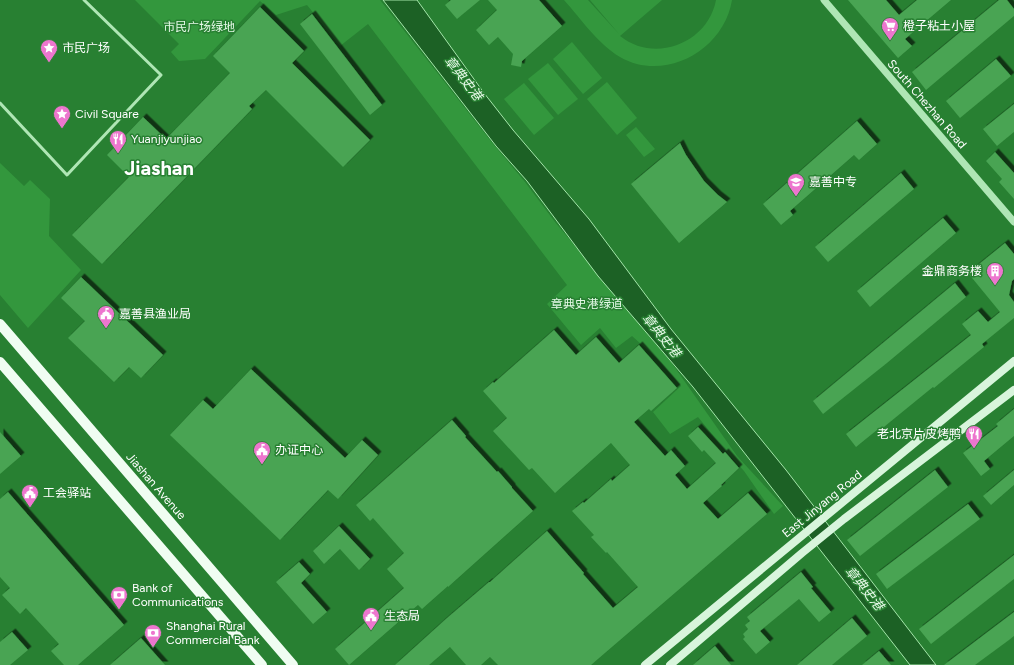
<svg xmlns="http://www.w3.org/2000/svg" width="1014" height="665" viewBox="0 0 1014 665" font-family="Figtree,'Noto Sans SC',sans-serif">
<style>
.green{fill:#33973d}
.water{fill:#1c6125;stroke:#a4e6aa}
.building{fill:#48a452;filter:url(#shadow)}
.lines{fill:none;stroke-linecap:round;stroke-linejoin:round}
.service{stroke:#afe6b5;stroke-width:3}
.tertiary{stroke:#afe6b5;stroke-width:7}
.secondary{stroke:#d8f5dc;stroke-width:8}
.primary{stroke:#f0fdf2;stroke-width:10}
.labels{text-anchor:middle;stroke-width:3;stroke-linejoin:round;paint-order:stroke}
.poi-label{font-size:12px;fill:#fff;stroke:#288032;text-anchor:start}
.park-label{font-size:12px;fill:#e6fae8;stroke:#288032}
.street-label{font-size:12px;fill:#fff;stroke:#288032}
.water-label{font-size:13px;font-style:italic;fill:#e7f9e9;stroke:#288032}
.town-label{font-size:20px;font-weight:bold;fill:#fff;stroke:#288032}
</style>
<defs>
<filter id="shadow"><feDropShadow dx="3.5" dy="-3.5" stdDeviation="0" flood-color="#0009"/></filter>
</defs>
<rect width="100%" height="100%" fill="#288032"/>
<g class="green">
<polygon points="135,0 380,0 494,145 525,182 555,222 664,352 737,456 783,506 774,514 744,471 724,449 698,417 670,434 653,412 681,386 661,362 632,336 616,348 600,328 581,345 547,304 567,285 368,24 340,46 307,5 276,15 260,1 205,59 179,61 171,52 179,44"/>
<path d="M564,0H588L619,34L590,0H662L620,36C655,64 708,43 716,0H732C724,50 665,83 620,57C598,44 581,19 564,0Z"/>
<polygon points="572,42 602,78 583,94 553,59"/>
<polygon points="548,63 578,99 558,115 528,79"/>
<polygon points="607,82 637,118 617,135 587,99"/>
<polygon points="524,83 554,118 534,135 504,99"/>
<polygon points="636,127 655,149 644,157 626,135"/>
<polygon points="0,163 24,186 30,180 50,199 49,236 81,270 28,328 0,295"/>
</g>
<polygon class="water" points="383,0 417,0 484,93 513,130 589,219 671,329 786,470 936,665 910,665 693,387 598,276 527,181 496,146"/>
<g class="building">
<polygon points="451,0 480,0 457,19 445,5"/>
<polygon points="488,0 539,0 562,26 522,61 521,67 511,65 513,54 498,37 489,45 476,30 497,10"/>
<polygon points="848,0 886,0 899,15 917,0 951,0 905,39 912,46 898,58"/>
<polygon points="999,0 1007,0 1014,9 1014,16 926,90 912,72"/>
<polygon points="260,7 304,51 292,63 370,140 343,167 266,90 249,106 252,109 102,264 72,235 129,177 107,155 143,117 166,139 230,73 213,56"/>
<polygon points="312,14 382,105 370,115 300,24"/>
<polygon points="996,59 1011,76 960,118 946,101"/>
<polygon points="1014,104 1014,132 997,146 983,129"/>
<polygon points="857,121 877,144 859,160 854,155 790,211 793,215 781,225 763,204"/>
<polygon points="680,143 686,155 704,181 718,195 727,202 679,243 631,184"/>
<polygon points="995,152 1014,173 1014,199 999,182 1002,179 986,161"/>
<polygon points="901,173 914,189 828,262 815,247"/>
<polygon points="943,218 956,233 870,307 857,291"/>
<polygon points="1005,243 1014,254 1014,279 1012,281 1009,295 1014,302 1014,318 982,344 984,347 957,369 934,388 933,387 879,431 877,430 856,447 846,434 971,335 962,324 978,311 988,322 1000,312 968,273"/>
<polygon points="81,277 163,355 141,378 129,367 114,382 68,338 85,321 61,298"/>
<polygon points="955,283 966,297 887,363 823,414 813,401"/>
<polygon points="554,330 576,355 596,337 619,363 639,345 677,388 651,411 649,409 634,422 665,456 671,450 685,466 675,475 687,489 716,463 704,450 702,452 688,436 698,427 723,454 725,452 739,468 721,485 722,486 703,503 718,519 748,493 767,514 591,665 498,665 490,657 481,665 466,665 450,647 429,665 395,665 447,618 489,582 490,582 547,531 584,573 583,574 613,608 638,587 607,552 606,553 591,537 594,535 572,511 583,502 584,503 611,479 612,481 630,465 611,443 555,493 532,468 529,470 493,431 507,418 483,391 493,382 494,383"/>
<polygon points="251,369 345,458 362,440 378,455 338,499 328,490 280,540 170,435 203,400 213,409"/>
<polygon points="1014,409 1014,436 984,461 990,469 981,476 963,453 998,426 996,424"/>
<polygon points="452,420 466,436 465,437 497,472 498,471 512,487 512,488 533,511 448,587 448,586 422,609 418,605 349,665 335,649 404,588 387,569 404,553 373,518 370,521 356,505"/>
<polygon points="0,432 21,456 0,474"/>
<polygon points="935,470 948,487 860,556 847,540"/>
<polygon points="1014,470 1014,485 991,505 983,496"/>
<polygon points="8,492 124,625 78,665 64,665 51,651 59,644 26,608 20,614 2,595 10,588 0,577 0,499"/>
<polygon points="968,504 980,519 887,589 876,574"/>
<polygon points="339,526 370,559 359,570 340,549 324,564 313,551"/>
<polygon points="1014,555 1014,579 931,644 919,629"/>
<polygon points="299,562 310,574 301,583 327,612 313,624 276,582"/>
<polygon points="801,572 813,587 811,588 831,612 819,622 799,599 760,631 770,642 756,654 743,639 745,637 743,634 748,629 745,625 750,621 747,617"/>
<polygon points="1014,612 1014,636 1009,640 975,665 944,665"/>
<polygon points="852,618 867,636 832,665 797,665"/>
<polygon points="12,632 28,650 10,665 0,665 0,642"/>
<polygon points="141,638 165,665 110,665"/>
<polygon points="715,646 731,665 693,665"/>
<polygon points="879,651 891,665 862,665"/>
</g>
<g class="lines">
<polyline class="service" points="0,103 67,175 161,75 84,0"/>
<polyline class="tertiary" points="824,0 1014,222"/>
<g class="secondary">
<polyline points="645,665 1014,361"/>
<polyline points="670,665 802,553 844,519 1014,390"/>
</g>
<g class="primary">
<polyline points="0,324 293,665"/>
<polyline points="0,362 262,665"/>
</g>
</g>
<defs>
<symbol id="supermarket-pin" viewBox="-11 -11 22 30"><path d="M0 17L-7.5 6A9.5 9.5 0 1 1 7.5 6Z" fill="#ed76ce" stroke="#288032"/><path d="M-6-5.5h2.5l.6 2H6L4.5 2H-2.5L-4.4-4H-6ZM-1.5 3.2a1.3 1.3 0 1 0 .1 0ZM3 3.2a1.3 1.3 0 1 0 .1 0Z" fill="#fff"/></symbol>
<symbol id="sight-pin" viewBox="-11 -11 22 30"><path d="M0 17L-7.5 6A9.5 9.5 0 1 1 7.5 6Z" fill="#ed76ce" stroke="#288032"/><path d="M0-6L1.8-2.2L6-1.7L2.9 1.2L3.7 5.4L0 3.3L-3.7 5.4L-2.9 1.2L-6-1.7L-1.8-2.2Z" fill="#fff"/></symbol>
<symbol id="restaurant-pin" viewBox="-11 -11 22 30"><path d="M0 17L-7.5 6A9.5 9.5 0 1 1 7.5 6Z" fill="#ed76ce" stroke="#288032"/><path d="M-5-6h1v4h1v-4h1v4h1v-4h1v5L-1.5 .5V6h-2V.5L-5-1ZM5-6V6H3V1.5H1.5Q1.5-4 5-6Z" fill="#fff"/></symbol>
<symbol id="school-pin" viewBox="-11 -11 22 30"><path d="M0 17L-7.5 6A9.5 9.5 0 1 1 7.5 6Z" fill="#ed76ce" stroke="#288032"/><path d="M0-5L7-2L0 1L-7-2ZM-4 1L0 2.5L4 1V4Q0 6-4 4Z" fill="#fff"/></symbol>
<symbol id="building-pin" viewBox="-11 -11 22 30"><path d="M0 17L-7.5 6A9.5 9.5 0 1 1 7.5 6Z" fill="#ed76ce" stroke="#288032"/><path d="M-4-6H4V6H1V3H-1V6H-4ZM-2.5-4.3h1.7v1.8h-1.7ZM.8-4.3h1.7v1.8H.8ZM-2.5-1h1.7V.8h-1.7ZM.8-1h1.7V.8H.8Z" fill="#fff"/></symbol>
<symbol id="civic-pin" viewBox="-11 -11 22 30"><path d="M0 17L-7.5 6A9.5 9.5 0 1 1 7.5 6Z" fill="#ed76ce" stroke="#288032"/><path d="M-.6-6.5H3V-4.5H.6V-3L4-1V1h2V6H-6V1h2V-1L-.6-3ZM-1.2 2.5V6h2.4V2.5Z" fill="#fff"/></symbol>
<symbol id="bank-pin" viewBox="-11 -11 22 30"><path d="M0 17L-7.5 6A9.5 9.5 0 1 1 7.5 6Z" fill="#ed76ce" stroke="#288032"/><path d="M-6-4H6V4H-6ZM0-2.3a2.3 2.3 0 1 0 0 4.6a2.3 2.3 0 1 0 0-4.6Z" fill="#fff"/></symbol>
</defs>
<g fill-rule="evenodd">
<use href="#supermarket-pin" x="880" y="16" width="20" height="27"/>
<use href="#sight-pin" x="39" y="38" width="20" height="27"/>
<use href="#sight-pin" x="52" y="104" width="20" height="27"/>
<use href="#restaurant-pin" x="108" y="129" width="20" height="27"/>
<use href="#school-pin" x="786" y="172" width="20" height="27"/>
<use href="#building-pin" x="985" y="261" width="20" height="27"/>
<use href="#civic-pin" x="96" y="304" width="20" height="27"/>
<use href="#restaurant-pin" x="964" y="424" width="20" height="27"/>
<use href="#civic-pin" x="252" y="440" width="20" height="27"/>
<use href="#civic-pin" x="20" y="483" width="20" height="27"/>
<use href="#bank-pin" x="109" y="585" width="20" height="27"/>
<use href="#civic-pin" x="361" y="606" width="20" height="27"/>
<use href="#bank-pin" x="143" y="623" width="20" height="27"/>
</g>
<g class="labels">
<g class="poi-label">
<text x="903" y="30">橙子粘土小屋</text>
<text x="62" y="52">市民广场</text>
<text x="75" y="118">Civil Square</text>
<text x="131" y="143">Yuanjiyunjiao</text>
<text x="809" y="186">嘉善中专</text>
<text x="982" y="275" text-anchor="end">金鼎商务楼</text>
<text x="119" y="318">嘉善县渔业局</text>
<text x="961" y="438" text-anchor="end">老北京片皮烤鸭</text>
<text x="275" y="454">办证中心</text>
<text x="43" y="497">工会驿站</text>
<text x="132" y="592">Bank of<tspan x="132" dy="14">Communications</tspan></text>
<text x="384" y="620">生态局</text>
<text x="166" y="630">Shanghai Rural<tspan x="166" dy="14">Commercial Bank</tspan></text>
</g>
<g class="park-label">
<text x="199" y="31">市民广场绿地</text>
<text x="587" y="308">章典史港绿道</text>
</g>
<g class="street-label">
<text transform="translate(927 104) rotate(49)" y="4">South Chezhan Road</text>
<text transform="translate(156 486) rotate(49)" y="4">Jiashan Avenue</text>
<text transform="translate(822 504) rotate(-39)" y="4">East Jinyang Road</text>
</g>
<g class="water-label">
<text transform="translate(464 78) rotate(52)" y="5">章典史港</text>
<text transform="translate(662 335) rotate(51)" y="5">章典史港</text>
<text transform="translate(865 588) rotate(51)" y="5">章典史港</text>
</g>
<g class="town-label">
<text x="159" y="175">Jiashan</text>
</g>
</g>
</svg>
